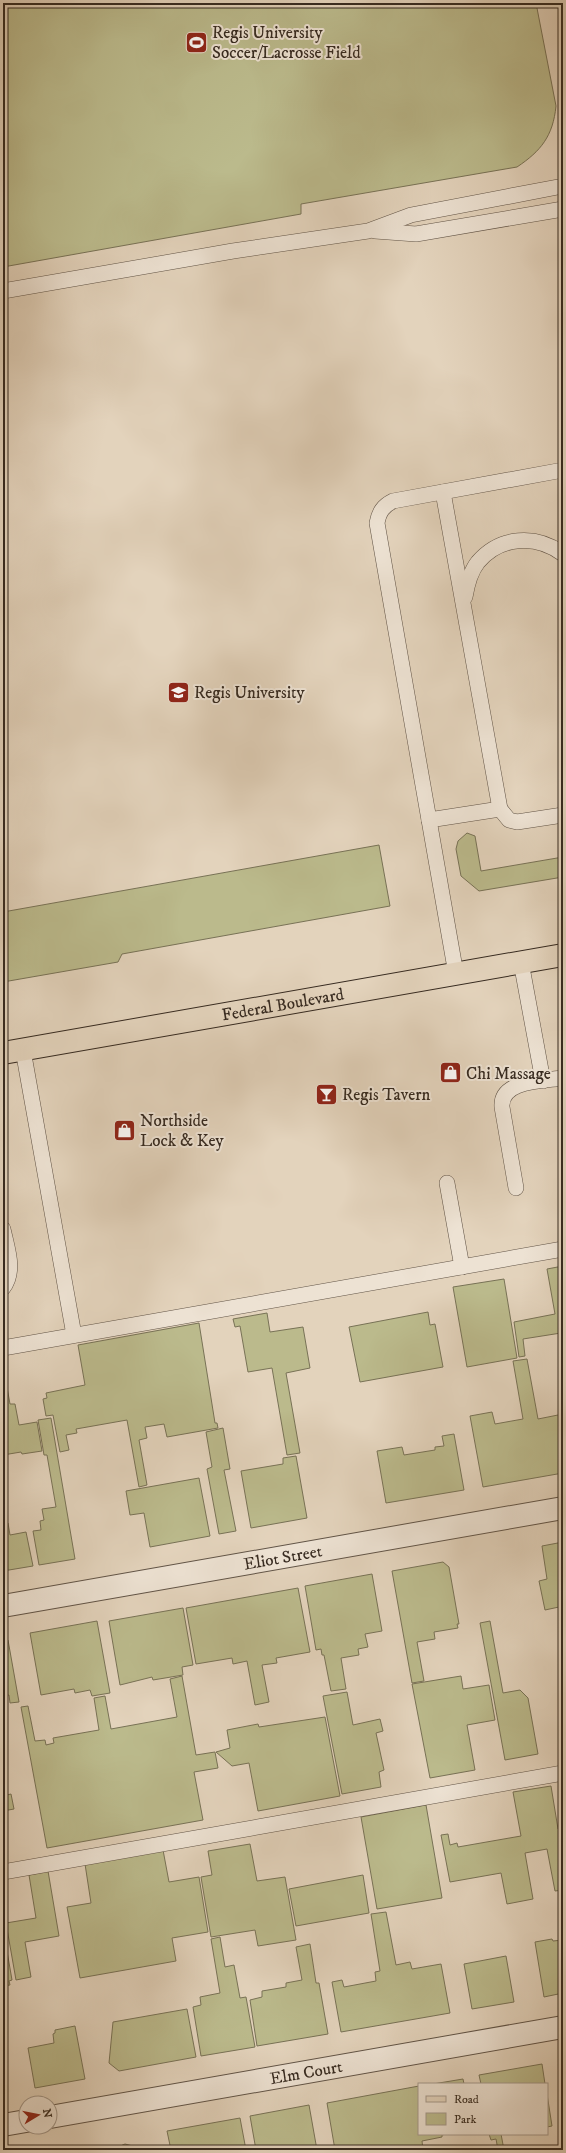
<svg xmlns="http://www.w3.org/2000/svg" width="566" height="2153" viewBox="0 0 566 2153" font-family="'IM FELL DW Pica',serif">
<style>
.green{fill:#bbba8c;stroke:#787256}
.lines{fill:none;stroke-linecap:round;stroke-linejoin:round}
.lane-casing{stroke:#615447;stroke-width:16}
.street-casing{stroke:#615447;stroke-width:24}
.primary-casing{stroke:#362a20;stroke-width:24}
.lane{stroke:#ede2d3;stroke-width:15}
.street{stroke:#ede2d3;stroke-width:22}
.primary{stroke:#e3d3bc;stroke-width:22}
.labels{text-anchor:middle;stroke-width:4;stroke-linejoin:round;paint-order:stroke}
.poi-label{font-size:17px;fill:#362a20;stroke:#ede2d3;text-anchor:start}
.street-label{font-size:17px;fill:#362a20;stroke:#ede2d3}
</style>
<rect width="100%" height="100%" fill="#e3d3bc"/>
<filter id="stains"><feTurbulence type="fractalNoise" baseFrequency=".005" numOctaves="4"/><feColorMatrix values="0 0 0 0 .2 0 0 0 0 .09 0 0 0 0 .02 0 0 0 .5 -.17"/></filter>
<radialGradient id="worn" r=".72"><stop offset=".6" stop-color="#630" stop-opacity="0"/><stop offset="1" stop-color="#630" stop-opacity=".3"/></radialGradient>
<g class="green">
<path d="M3,3H536L556,106C553,136 541,151 517,167L301,204V214L3,267Z"/>
<polygon points="467,833 475,836 481,871 563,857 563,877 479,891 461,876 456,849 458,841"/>
<polygon points="379,845 390,906 122,954 118,962 3,982 3,912"/>
<polygon points="563,1266 563,1342 561,1333 523,1339 525,1356 519,1357 514,1322 555,1314 547,1269"/>
<polygon points="504,1279 517,1358 467,1367 453,1287"/>
<polygon points="428,1312 430,1325 435,1324 443,1367 360,1382 349,1327"/>
<polygon points="267,1313 270,1332 303,1327 310,1368 286,1373 300,1453 287,1455 272,1368 248,1372 240,1326 235,1327 233,1319"/>
<polygon points="199,1323 215,1423 217,1423 218,1428 167,1437 164,1424 145,1427 147,1438 139,1440 147,1485 139,1487 127,1420 76,1429 77,1433 66,1435 69,1450 60,1452 53,1415 46,1416 43,1399 47,1398 46,1393 85,1385 78,1345"/>
<polygon points="527,1359 538,1419 563,1414 563,1473 483,1487 470,1416 492,1412 495,1424 523,1419 513,1361"/>
<polygon points="3,1365 10,1404 15,1404 19,1425 37,1422 42,1451 22,1454 21,1452 3,1455"/>
<polygon points="51,1418 75,1559 39,1565 33,1531 41,1530 40,1521 44,1520 42,1509 56,1507 47,1455 44,1455 38,1420"/>
<polygon points="223,1428 230,1469 224,1470 236,1531 219,1534 207,1469 212,1467 206,1432"/>
<polygon points="454,1434 464,1490 386,1503 377,1451 402,1447 404,1455 435,1450 435,1447 444,1446 442,1436"/>
<polygon points="296,1456 307,1518 251,1528 241,1471 283,1464 283,1458"/>
<polygon points="199,1478 210,1536 150,1547 144,1513 130,1515 126,1491"/>
<polygon points="8,1523 10,1535 26,1532 33,1566 3,1571 3,1524"/>
<polygon points="563,1542 563,1615 560,1615 559,1607 545,1610 539,1581 547,1579 542,1546"/>
<polygon points="443,1562 449,1567 459,1624 457,1624 458,1628 434,1632 435,1639 417,1642 424,1681 412,1683 392,1571"/>
<polygon points="372,1574 382,1631 365,1634 368,1647 358,1649 359,1655 341,1658 346,1689 331,1691 324,1655 322,1655 321,1649 316,1650 305,1586"/>
<polygon points="298,1588 310,1652 276,1658 277,1663 262,1665 269,1702 255,1705 247,1661 233,1664 232,1658 196,1664 186,1608"/>
<polygon points="183,1608 193,1665 182,1667 183,1675 153,1680 152,1677 120,1685 109,1621"/>
<polygon points="97,1621 110,1693 92,1696 90,1690 75,1693 74,1689 41,1695 30,1633"/>
<polygon points="490,1621 503,1693 520,1690 528,1698 538,1754 505,1760 480,1623"/>
<polygon points="8,1640 19,1702 10,1703 9,1695 3,1696 3,1641"/>
<polygon points="182,1676 196,1755 215,1752 218,1768 194,1772 203,1820 47,1848 21,1707 28,1706 35,1741 45,1740 46,1745 54,1743 53,1738 99,1730 94,1698 105,1696 111,1729 177,1717 170,1679"/>
<polygon points="461,1676 463,1689 489,1685 495,1720 467,1725 475,1770 430,1778 412,1684"/>
<polygon points="347,1692 353,1725 380,1719 383,1731 376,1733 384,1770 379,1772 381,1787 342,1794 323,1696"/>
<polygon points="325,1717 340,1796 258,1811 249,1763 232,1766 216,1752 230,1748 227,1730 258,1724 259,1727"/>
<polygon points="551,1786 558,1829 563,1829 563,1890 555,1891 547,1849 525,1853 533,1899 507,1904 501,1873 450,1882 441,1835 448,1834 450,1845 457,1843 458,1847 521,1836 513,1792"/>
<polygon points="11,1794 14,1809 3,1811 3,1796"/>
<polygon points="426,1805 442,1898 377,1909 361,1817"/>
<polygon points="250,1844 257,1881 285,1877 296,1940 258,1946 255,1930 211,1937 201,1877 212,1875 208,1851"/>
<polygon points="163,1850 169,1882 199,1877 208,1932 172,1938 176,1961 80,1978 67,1907 91,1903 85,1864"/>
<polygon points="48,1871 59,1936 25,1942 31,1977 16,1980 6,1923 36,1918 29,1875"/>
<polygon points="363,1875 369,1913 296,1926 289,1889"/>
<polygon points="386,1912 396,1965 410,1962 412,1969 441,1964 450,2013 341,2032 332,1982 342,1980 344,1987 376,1981 375,1972 380,1971 371,1914"/>
<polygon points="3,1928 12,1980 9,1981 10,1985 3,1986"/>
<polygon points="220,1937 225,1967 234,1965 240,1998 246,1997 255,2047 201,2056 193,2007 201,2005 200,1997 220,1993 211,1939"/>
<polygon points="552,1939 553,1941 563,1940 563,1993 544,1997 535,1942"/>
<polygon points="310,1944 316,1983 319,1983 328,2034 257,2046 250,2000 262,1997 262,1991 286,1987 286,1983 302,1980 296,1947"/>
<polygon points="506,1956 514,2002 472,2009 464,1964"/>
<polygon points="187,2009 196,2057 119,2071 109,2063 113,2022"/>
<polygon points="75,2026 85,2079 35,2088 28,2048 54,2043 53,2034 55,2033 55,2030"/>
<polygon points="542,2064 545,2084 481,2084 479,2075"/>
<polygon points="463,2079 464,2084 433,2084"/>
<polygon points="419,2086 419,2134 446,2134 442,2135 442,2137 422,2141 423,2150 335,2150 327,2103"/>
<polygon points="547,2094 552,2126 547,2127"/>
<polygon points="309,2105 317,2150 256,2150 250,2116"/>
<polygon points="240,2118 246,2150 171,2150 167,2131"/>
<polygon points="489,2134 501,2134 504,2150 498,2150 496,2139 491,2140"/>
<polygon points="125,2144 148,2150 111,2150"/>
</g>
<g class="lines">
<defs>
<g id="lane">
<polyline points="375,231 416,234 563,209"/>
<polyline points="3,291 233,251 368,231 411,215 563,186"/>
<polyline points="443,492 500,809 509,820 517,822 563,815"/>
<path d="M465,597C467,585 470,572 478,562C500,536 536,534 563,554"/>
<polyline points="429,820 500,809"/>
<polyline points="521,962 543,1081"/>
<path d="M456,974L377,523C379,512 383,506 393,501L563,470"/>
<polyline points="23,1050 74,1335"/>
<polyline points="447,1183 462,1267"/>
<path d="M516,1188L502,1107C500,1080 543,1081 563,1078"/>
<path d="M3,1229C7,1248 16,1271 3,1288"/>
<polyline points="3,1348 563,1249"/>
<polyline points="3,1872 563,1773"/>
</g>
<g id="street">
<path id="s1" d="M3,1606L563,1508"/>
<path id="s2" d="M50,2117L563,2027"/>
<polyline points="3,2125 26,2121"/>
</g>
<g id="primary">
<path id="s3" d="M3,1053L563,955"/>
</g>
</defs>
<use href="#lane" class="lane-casing"/>
<use href="#street" class="street-casing"/>
<use href="#primary" class="primary-casing"/>
<use href="#lane" class="lane"/>
<use href="#street" class="street"/>
<use href="#primary" class="primary"/>
</g>
<defs>
<symbol id="stadium-square" viewBox="-11 -11 22 22"><rect x="-9" y="-9" width="18" height="18" rx="4" fill="#8f2418" stroke="#ede2d3"/><path d="M0-5a6.5 5 0 1 0 0 10a6.5 5 0 1 0 0-10ZM-3.5-1.8h7v3.6h-7Z" fill="#fff"/></symbol>
<symbol id="university-square" viewBox="-11 -11 22 22"><rect x="-9" y="-9" width="18" height="18" rx="4" fill="#8f2418" stroke="#ede2d3"/><path d="M0-5L7-2L0 1L-7-2ZM-4 1L0 2.5L4 1V4Q0 6-4 4Z" fill="#fff"/></symbol>
<symbol id="shop-square" viewBox="-11 -11 22 22"><rect x="-9" y="-9" width="18" height="18" rx="4" fill="#8f2418" stroke="#ede2d3"/><path d="M-5-2.5h2.3a2.7 3.5 0 0 1 5.4 0H5L5.5 6h-11ZM-1.5-2.5h3a1.5 2.3 0 0 0-3 0Z" fill="#fff"/></symbol>
<symbol id="bar-square" viewBox="-11 -11 22 22"><rect x="-9" y="-9" width="18" height="18" rx="4" fill="#8f2418" stroke="#ede2d3"/><path d="M-6-5H6L.8 .8V4.5H3.5V6h-7V4.5H-.8V.8Z" fill="#fff"/></symbol>
</defs>
<g fill-rule="evenodd">
<use href="#stadium-square" x="184" y="30" width="25" height="25"/>
<use href="#university-square" x="166" y="680" width="25" height="25"/>
<use href="#shop-square" x="438" y="1060" width="25" height="25"/>
<use href="#bar-square" x="314" y="1082" width="25" height="25"/>
<use href="#shop-square" x="112" y="1118" width="25" height="25"/>
</g>
<g class="labels">
<g class="poi-label">
<text x="212" y="38">Regis University<tspan x="212" dy="20">Soccer/Lacrosse Field</tspan></text>
<text x="194" y="698">Regis University</text>
<text x="466" y="1079">Chi Massage</text>
<text x="342" y="1100">Regis Tavern</text>
<text x="140" y="1126">Northside<tspan x="140" dy="20">Lock &amp; Key</tspan></text>
</g>
<g class="street-label">
<text dy="6" stroke="none"><textPath href="#s3" startOffset="284">Federal Boulevard</textPath></text>
<text dy="6" stroke="none"><textPath href="#s1" startOffset="284">Eliot Street</textPath></text>
<text dy="6" stroke="none"><textPath href="#s2" startOffset="260">Elm Court</textPath></text>
</g>
</g>
<rect width="566" height="2153" fill="none" stroke="#e3d3bc" stroke-width="16"/>
<rect x="4" y="4" width="558" height="2145" fill="none" stroke="#362a20" stroke-width="2"/>
<rect x="8" y="8" width="550" height="2137" fill="none" stroke="#362a20"/>
<rect x="418" y="2083" width="130" height="52" fill="#ede2d3" stroke="#a4988b"/>
<rect x="426" y="2096" width="20" height="6" fill="#e3d3bc" stroke="#a4988b"/>
<text x="454" y="2103" font-size="12" fill="#362a20">Road</text>
<rect x="426" y="2113" width="20" height="12" fill="#bbba8c" stroke="#a4988b"/>
<text x="454" y="2123" font-size="12" fill="#362a20">Park</text>
<g transform="translate(38 2115) rotate(80)"><circle r="19" fill="#ede2d3" stroke="#a4988b"/>
<path d="M0-3L7 15L0 10L-7 15Z" fill="#8f2418"/>
<text y="-6" font-size="11" font-weight="bold" text-anchor="middle" fill="#362a20">N</text>
</g>
<rect width="100%" height="100%" filter="url(#stains)"/>
<rect width="100%" height="100%" fill="url(#worn)"/>
</svg>
